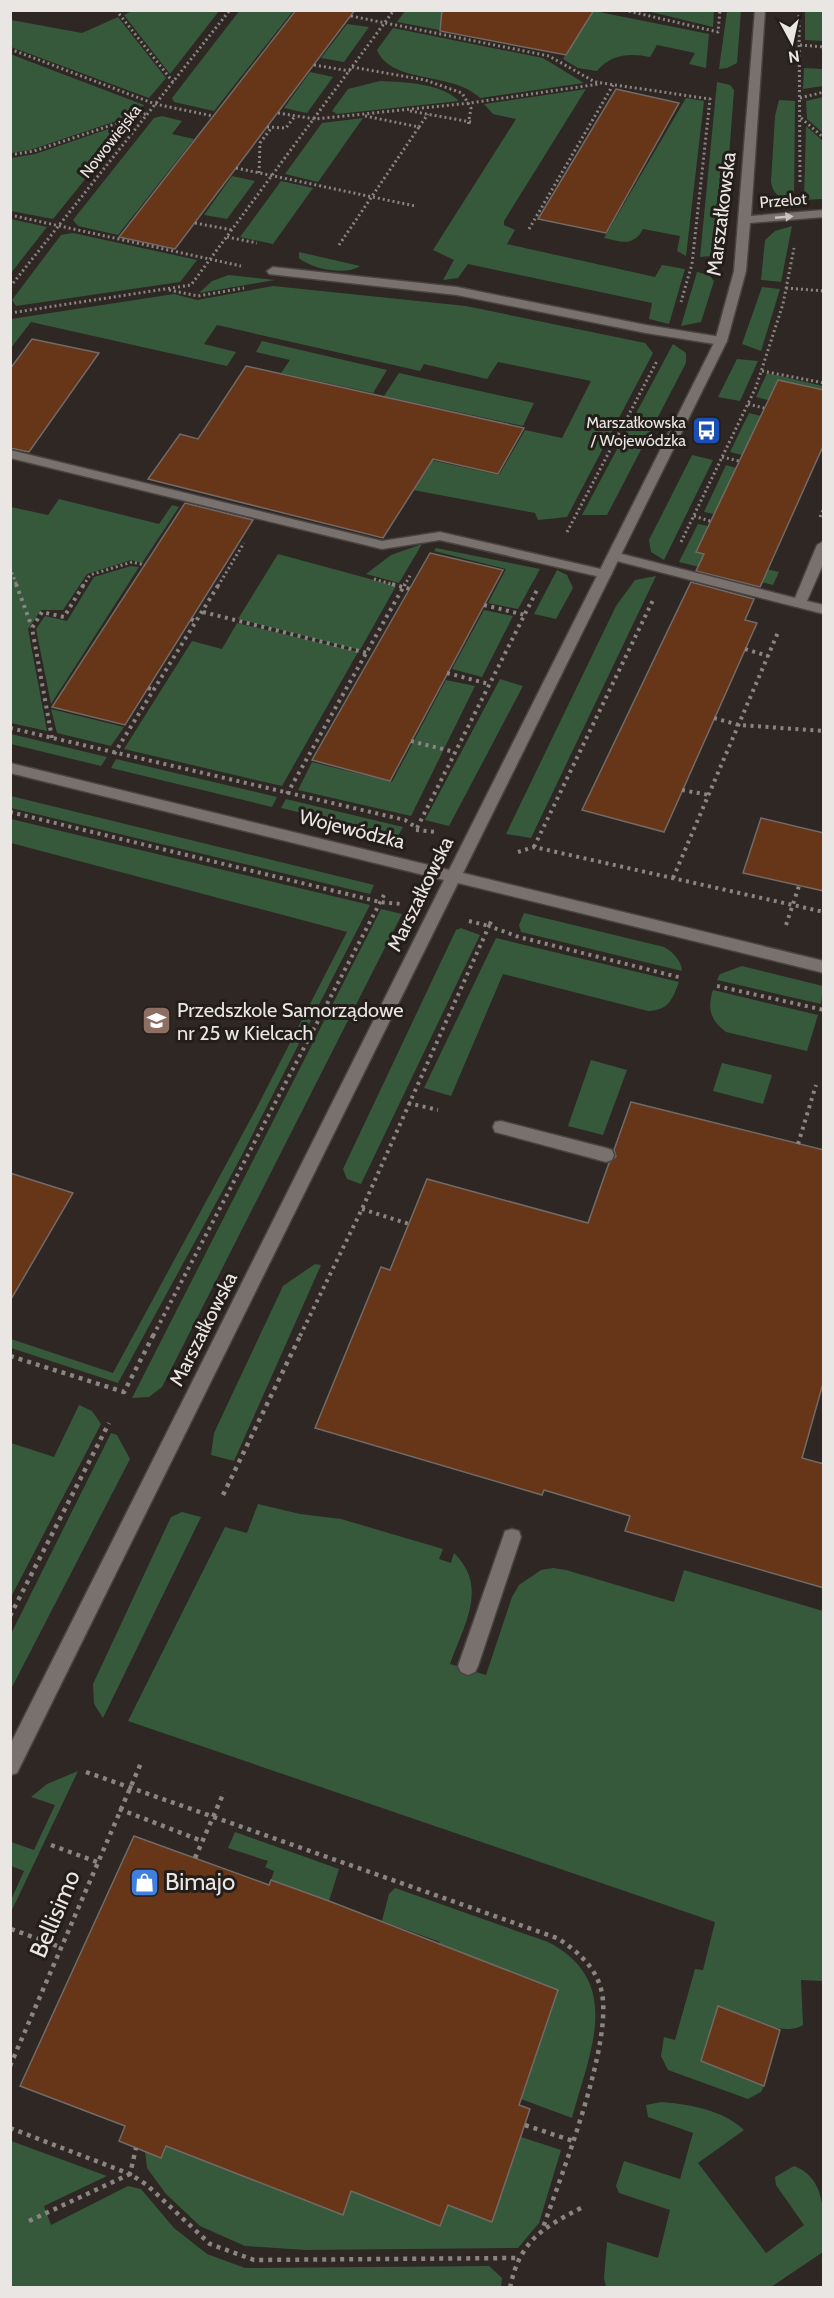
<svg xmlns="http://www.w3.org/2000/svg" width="834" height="2298" viewBox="0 0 834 2298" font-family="Cabin,sans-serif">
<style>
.green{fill:#36593c}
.building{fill:#673619;stroke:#716a66;stroke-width:1.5}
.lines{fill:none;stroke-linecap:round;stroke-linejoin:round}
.service-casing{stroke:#494341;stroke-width:3}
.minor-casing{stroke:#494341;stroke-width:3}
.path-far2{stroke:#8a8482;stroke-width:3;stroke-dasharray:2 3;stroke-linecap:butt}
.path-far1{stroke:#8a8482;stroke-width:4;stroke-dasharray:3 4.5;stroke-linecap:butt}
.path{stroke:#8a8482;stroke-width:4.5;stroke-dasharray:4 5;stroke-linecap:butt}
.service{fill:#79716d;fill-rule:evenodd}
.minor{fill:#79716d;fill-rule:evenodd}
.oneway{fill:#c8c3c0}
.labels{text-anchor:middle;stroke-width:6;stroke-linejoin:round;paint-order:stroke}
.far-street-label{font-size:16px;fill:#eae6e4;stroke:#241e1b}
.far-poi-label{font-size:16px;fill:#eae6e4;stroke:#241e1b;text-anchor:end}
.street-label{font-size:20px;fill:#eae6e4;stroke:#241e1b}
.poi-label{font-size:20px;fill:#eae6e4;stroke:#241e1b;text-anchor:start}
.near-poi-label{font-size:24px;fill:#eae6e4;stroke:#241e1b;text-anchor:start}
.near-street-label{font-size:24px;fill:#eae6e4;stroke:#241e1b}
</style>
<rect width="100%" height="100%" fill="#2e2724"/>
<g class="green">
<polygon points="134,10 219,10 219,11 170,74 124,15"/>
<polygon points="240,10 293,11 214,111 174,102 172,98"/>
<polygon points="405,11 483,11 466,35 397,22"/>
<path d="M568,11H594L709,34L706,68L689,64L695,53L657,45L650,57C630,53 611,54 597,71L578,68L563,59L591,15Z"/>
<polygon points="647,11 714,11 713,27"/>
<polygon points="727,11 741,11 737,63 727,68 719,69"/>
<polygon points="805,11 823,11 823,41 805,40"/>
<polygon points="118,17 166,78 149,98 11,47 11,20 82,33"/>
<polygon points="347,24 369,27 344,62 321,58"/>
<path d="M393,28L543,58L584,83L480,98C453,71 392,85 377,50Z"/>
<polygon points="10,54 144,105 137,114 30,150 11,153"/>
<polygon points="804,68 823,69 823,86 803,89"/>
<polygon points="310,72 333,77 307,113 284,108"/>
<path d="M380,81C404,82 441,83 459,101L337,114L332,111L348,89Z"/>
<polygon points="717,82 730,85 734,90 722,250 712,256 700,257"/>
<polygon points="586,89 504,221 504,225 515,230 507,244 655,277 662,265 685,269 669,324 649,319 652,303 468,264 458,278 443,280 454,260 433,250 516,119 493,114 484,104"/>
<polygon points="823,97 824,97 823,133 807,119 806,101"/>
<path d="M686,98L704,101L686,256L677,251L680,236L643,229C633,247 622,242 604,238Z"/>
<path d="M779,100L795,101L794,202C781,199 773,195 771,182L775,116Z"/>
<polygon points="162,116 182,121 172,134 194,139 118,235 78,226 73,220 154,118"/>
<polygon points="363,118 318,182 285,174 322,123"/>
<polygon points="132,121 53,219 11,211 11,158 35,154"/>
<polygon points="806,126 823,141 823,199 804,200"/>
<polygon points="232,176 255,181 227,219 204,215"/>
<polygon points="281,181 313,188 273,244 240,237"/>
<polygon points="11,219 47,227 11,273 10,219"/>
<polygon points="792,226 781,282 761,280 765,240 775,231"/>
<polygon points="73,233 197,260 180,282 16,306 12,300 61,235"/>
<path d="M299,252L360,266C345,276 312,269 299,258Z"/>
<polygon points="697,272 709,275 714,281 701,322 681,326"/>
<polygon points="229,275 275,280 199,293 212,281"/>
<polygon points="273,286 466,306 645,343 653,353 567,517 538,520 535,513 376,483 385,450 499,475 525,430 562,438 591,381 498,362 487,379 424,364 420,371 217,325 204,344 236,352 227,366 31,322 11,348 11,319 174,294 197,300"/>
<polygon points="762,287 780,289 761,351 742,344"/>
<polygon points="262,341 387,370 373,393 281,373 290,360 256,352"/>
<polygon points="673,344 686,353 686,363 607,515 582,515"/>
<polygon points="737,359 758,361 740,401 718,397"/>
<polygon points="399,373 534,403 523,426 384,396"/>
<polygon points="767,373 823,386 823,390 778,380 768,400 756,397"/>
<polygon points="749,413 761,416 742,455 730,452"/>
<polygon points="692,455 713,460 664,560 651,552 649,540"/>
<polygon points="726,465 736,468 714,514 704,512"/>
<polygon points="59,499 159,524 172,505 179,507 142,563 131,560 87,574 63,610 41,610 28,629 47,731 11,723 11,507 48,515"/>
<polygon points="698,524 708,526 696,552 779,572 773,585 679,562"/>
<polygon points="422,544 399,583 366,574 391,555"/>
<polygon points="436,548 540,569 518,609 488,603 506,569 434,551"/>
<polygon points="278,554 396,586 360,650 238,619"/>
<polygon points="131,566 139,567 51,704 36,629 45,616 67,621 94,577"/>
<polygon points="557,570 567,575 573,588 556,619 534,614"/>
<polygon points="656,576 531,838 506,834 616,606 635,580"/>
<polygon points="484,610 513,616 482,677 452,669"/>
<polygon points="237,623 358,652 282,786 124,749 192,641 222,649"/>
<polygon points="500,679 523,686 449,826 425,820"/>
<polygon points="446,680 475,686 411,816 298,790 312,762 392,782"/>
<polygon points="51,709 124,727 111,746 57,733"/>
<polygon points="11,734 107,757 101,766 11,744"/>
<polygon points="116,759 277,797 272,807 111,768"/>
<polygon points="11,796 374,885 370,894 11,808"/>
<polygon points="286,799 403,827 398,836 281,808"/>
<polygon points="11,819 370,905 241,1157 118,1383 11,1348 11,1339 113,1373 255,1111 347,932 11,843"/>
<polygon points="381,909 402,914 162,1387 149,1397 132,1398"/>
<path d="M524,913L664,947C673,952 681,960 682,971L521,932L519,925Z"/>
<polygon points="461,928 480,935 361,1184 347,1179 343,1169 456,930"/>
<path d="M496,938L679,982C672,1000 669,1010 648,1011L503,974L451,1096L424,1088Z"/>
<polygon points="742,966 823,986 821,1004 717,980 720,974"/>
<path d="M713,990L818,1015L807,1051L726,1032C710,1020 707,1008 713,990Z"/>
<polygon points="591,1060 627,1070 603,1135 568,1126"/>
<polygon points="722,1063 772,1075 763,1104 713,1091"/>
<polygon points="315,1264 321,1265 234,1461 211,1455 214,1433 283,1286"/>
<polygon points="79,1405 92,1411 101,1424 11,1597 11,1443 54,1457"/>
<polygon points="111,1433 117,1435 130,1459 11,1689 11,1634"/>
<path d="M258,1504L300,1514L341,1519L443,1549L439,1559L451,1563L454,1553C489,1587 464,1624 450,1664L486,1675L512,1597L519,1585L541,1570L553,1568L566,1570L674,1602L684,1570L823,1611V1981L801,1980L803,2025C783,2039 739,2013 718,2006L701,2061L764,2086L761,2092L748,2099L668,2070L661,2056L664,2037L675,2040L695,1969L703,1970L715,1922L128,1721L225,1527L247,1533Z"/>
<polygon points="182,1512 201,1517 103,1718 94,1704 93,1684 171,1517"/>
<polygon points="78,1771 11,1912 11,1900 24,1871 11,1866 11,1842 34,1850 55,1805 31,1797 47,1784"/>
<polygon points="235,1832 339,1869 329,1901 271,1880 274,1871 265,1867 268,1861 228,1848"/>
<path d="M395,1888L548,1942C625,1982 589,2053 572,2118L521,2099L438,1945L440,1942L382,1921L389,1894Z"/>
<path d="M661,2102C688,2104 724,2110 744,2130L698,2163L766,2253L804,2225L776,2185L775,2177L794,2166C829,2179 824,2223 823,2252L771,2287H606L604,2278L607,2242L658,2258L670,2210L619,2193L616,2186L624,2161L680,2179L693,2133L648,2117L646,2105Z"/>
<polygon points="521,2137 561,2150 539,2223 518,2248 305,2250 245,2246 200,2226 166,2194 147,2168 145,2151 161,2157 166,2146 343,2215 351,2191 448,2205 492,2221"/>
<polygon points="11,2141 107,2176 44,2206 51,2225 128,2186 141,2189 174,2228 207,2254 245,2268 489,2266 502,2278 501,2287 11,2287"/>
</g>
<g class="building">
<polygon points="296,10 355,10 175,249 119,237"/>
<polygon points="442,10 594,10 566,55 440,31"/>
<polygon points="616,89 679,103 606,233 538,219"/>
<polygon points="32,339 99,353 29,452 10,448 10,369"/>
<polygon points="246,366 524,428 498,474 433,459 383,538 148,479 180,434 198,439"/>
<polygon points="778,380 824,390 824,444 760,587 696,571 704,554 696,552"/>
<polygon points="185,503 253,520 125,725 52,707"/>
<polygon points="430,553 503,570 390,781 312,760"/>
<polygon points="691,582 754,599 745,620 757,623 664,832 582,810"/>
<polygon points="761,818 824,833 824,891 743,873"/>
<polygon points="631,1102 824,1150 824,1380 802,1458 824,1464 824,1588 625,1531 630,1516 544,1490 542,1495 315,1428 381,1267 390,1270 427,1179 588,1223 609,1163 616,1156 614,1150"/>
<polygon points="10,1173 73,1193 10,1301"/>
<polygon points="134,1836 269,1885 271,1880 329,1901 558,1990 519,2105 530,2109 492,2222 448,2205 440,2226 351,2191 343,2215 166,2146 161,2158 119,2141 125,2126 20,2086"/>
<polygon points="718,2006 780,2030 764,2086 701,2061"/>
</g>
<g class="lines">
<defs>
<g id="service">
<polygon points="273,267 457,287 646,325 721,337 727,341 721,345 646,333 457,295 269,274 267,271"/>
<polygon points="10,450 382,541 440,532 605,570 612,574 605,578 440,540 382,549 10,458"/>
<polygon points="824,541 824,562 807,601 824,605 824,614 609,559 607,556 614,552 795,598 817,545"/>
<polygon points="501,1121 606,1148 612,1150 614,1155 612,1160 606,1162 495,1132 493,1127 495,1122"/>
<polygon points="512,1529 519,1531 521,1537 478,1666 475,1672 468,1675 461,1672 458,1666 503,1537 505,1531"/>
</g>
<polygon id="minor" points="755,10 765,10 751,216 824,210 824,217 750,223 746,271 727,341 463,873 824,961 824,973 458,883 17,1773 10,1775 10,1745 444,880 10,773 10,763 449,870 715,341 734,271"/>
</defs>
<use href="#service" class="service-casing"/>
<use href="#minor" class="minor-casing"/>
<g class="path-far2">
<polyline points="116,10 173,82"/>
<polyline points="624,10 718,32 720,10"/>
<polyline points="799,10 800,184"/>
<polyline points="351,16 549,56 595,82 710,99 692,264 681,302"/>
<polyline points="800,45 824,47"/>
<polyline points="10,49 155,104 213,116"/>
<polyline points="314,65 350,71"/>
<polyline points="352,67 425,80 462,93 471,108 468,126"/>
<polyline points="800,98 824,92"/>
<polyline points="410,111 471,122"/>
<polyline points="278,113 315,119 470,103 599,84"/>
<polyline points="365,116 419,127 428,114"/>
<polyline points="801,118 824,138"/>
<polyline points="267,127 286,128 295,116"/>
<polyline points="10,155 34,151 148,113"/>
<polyline points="236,168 415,206"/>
<polyline points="259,173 260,143 272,127"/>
<polyline points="10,215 241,266"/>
<polyline points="195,223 232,230"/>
<polyline points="529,229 613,85"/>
<polyline points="227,237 257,243"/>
<polyline points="339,245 419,127"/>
<polyline points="10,287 230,10"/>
<polyline points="786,288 824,291"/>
<polyline points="169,290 198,296 244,288"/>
<polyline points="10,313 191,285 394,10"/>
<polyline points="762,371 824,383"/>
<polyline points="748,404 764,408"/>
<polyline points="722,457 739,461"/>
<polyline points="694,516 710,521"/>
<polyline points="820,517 824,508"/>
<polyline points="567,532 657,361"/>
<polyline points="681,542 756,387 783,304 794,248"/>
<polyline points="10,568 17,586"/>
<polyline points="374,579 398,586"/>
<polyline points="83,586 90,575 132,562 145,565"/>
<polyline points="218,586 244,543"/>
<polyline points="404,586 411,574"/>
</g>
<g class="path-far1">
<polyline points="16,584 32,627"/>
<polyline points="392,584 410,589"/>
<polyline points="484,605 525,615"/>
<polyline points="203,612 367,653"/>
<polyline points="191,619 197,622"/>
<polyline points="745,649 768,656"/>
<polyline points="447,673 489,684"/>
<polyline points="148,688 155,690"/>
<polyline points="714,718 739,725 824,731"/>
<polyline points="10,728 405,820 417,828 537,590"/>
<polyline points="52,738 32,628 42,612 64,617 84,584"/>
<polyline points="411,741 454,752"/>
<polyline points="114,754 219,584"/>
<polyline points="682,790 709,795"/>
<polyline points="287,794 405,584"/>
<polyline points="10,812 380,902 401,904"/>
<polyline points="416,830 437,832"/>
<polyline points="534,847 653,600"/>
<polyline points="518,852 534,847 824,912"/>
<polyline points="673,878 779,630"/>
<polyline points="469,921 489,926 492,919"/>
<polyline points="786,925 799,886"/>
<polyline points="717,986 824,1010"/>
<polyline points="408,1103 438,1110"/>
<polyline points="798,1144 816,1085"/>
<polyline points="362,1209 409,1224"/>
<polyline points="153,1336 384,895"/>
<polyline points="300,1336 362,1209 489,926 519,937 682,978"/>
</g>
<g class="path">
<polyline points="10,1356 124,1392 154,1334"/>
<polyline points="223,1495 301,1334"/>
<polyline points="10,1616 109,1423"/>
<path d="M86,1772L557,1938C576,1950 595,1966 601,1989C615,2040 561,2175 543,2228"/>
<polyline points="119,1809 202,1841"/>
<polyline points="51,1845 97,1862"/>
<polyline points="195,1858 224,1792"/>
<polyline points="11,1929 60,1947"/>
<polyline points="10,2066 141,1763"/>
<polyline points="525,2125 573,2141"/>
<polyline points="10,2128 130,2174 136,2148"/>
<polyline points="29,2221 130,2174 147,2185 210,2244 254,2260 517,2258"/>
<path d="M510,2288C519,2242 542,2228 581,2208"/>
</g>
<use href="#service" class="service"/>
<use href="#minor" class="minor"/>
</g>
<defs><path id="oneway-solid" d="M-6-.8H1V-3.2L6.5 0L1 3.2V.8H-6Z" transform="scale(1.5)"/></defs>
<use class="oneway" href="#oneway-solid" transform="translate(784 217) rotate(-5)"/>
<defs>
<symbol id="bus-square" viewBox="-11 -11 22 22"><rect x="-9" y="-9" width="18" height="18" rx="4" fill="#1a4fb4" stroke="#241e1b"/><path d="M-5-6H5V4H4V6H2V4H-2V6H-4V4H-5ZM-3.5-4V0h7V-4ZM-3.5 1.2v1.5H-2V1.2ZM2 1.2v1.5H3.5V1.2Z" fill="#fff"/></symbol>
<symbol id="school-square" viewBox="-11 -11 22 22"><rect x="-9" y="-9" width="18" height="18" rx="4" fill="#8d6e63" stroke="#241e1b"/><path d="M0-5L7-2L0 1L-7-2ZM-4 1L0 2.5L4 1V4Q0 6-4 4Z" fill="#fff"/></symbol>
<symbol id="shop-square" viewBox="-11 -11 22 22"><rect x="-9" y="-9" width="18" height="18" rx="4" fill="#3f7fe0" stroke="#241e1b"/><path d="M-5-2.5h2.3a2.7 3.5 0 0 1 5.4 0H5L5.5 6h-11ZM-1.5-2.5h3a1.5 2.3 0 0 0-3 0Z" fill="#fff"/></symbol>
</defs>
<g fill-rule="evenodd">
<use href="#bus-square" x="690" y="414" width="33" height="33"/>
<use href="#school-square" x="140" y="1004" width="33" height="33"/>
<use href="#shop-square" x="128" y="1866" width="33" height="33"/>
</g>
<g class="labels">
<g class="far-street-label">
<text transform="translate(110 141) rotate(-52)" y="6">Nowowiejska</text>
<text transform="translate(783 200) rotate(-5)" y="6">Przelot</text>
</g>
<g class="far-poi-label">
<text x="686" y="428">Marszałkowska<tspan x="686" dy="18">/ Wojewódzka</tspan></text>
</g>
<g class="street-label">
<text transform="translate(721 214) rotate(-83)" y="7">Marszałkowska</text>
<text transform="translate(352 829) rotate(14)" y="7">Wojewódzka</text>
<text transform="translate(420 894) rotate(-64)" y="7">Marszałkowska</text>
<text transform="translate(203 1329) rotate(-63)" y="7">Marszałkowska</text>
</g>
<g class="poi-label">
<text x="177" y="1017">Przedszkole Samorządowe<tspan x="177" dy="23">nr 25 w Kielcach</tspan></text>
</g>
<g class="near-poi-label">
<text x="165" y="1890">Bimajo</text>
</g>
<g class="near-street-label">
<text transform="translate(55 1914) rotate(-67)" y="8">Bellisimo</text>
</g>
</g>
<rect width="834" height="2298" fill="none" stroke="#eae6e4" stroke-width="24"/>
<g transform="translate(792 42) rotate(172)" stroke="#241e1b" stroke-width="4.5" paint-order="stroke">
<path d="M0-4.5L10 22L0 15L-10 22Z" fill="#eae6e4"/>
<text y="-9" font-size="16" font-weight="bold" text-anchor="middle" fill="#eae6e4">N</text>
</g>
</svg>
